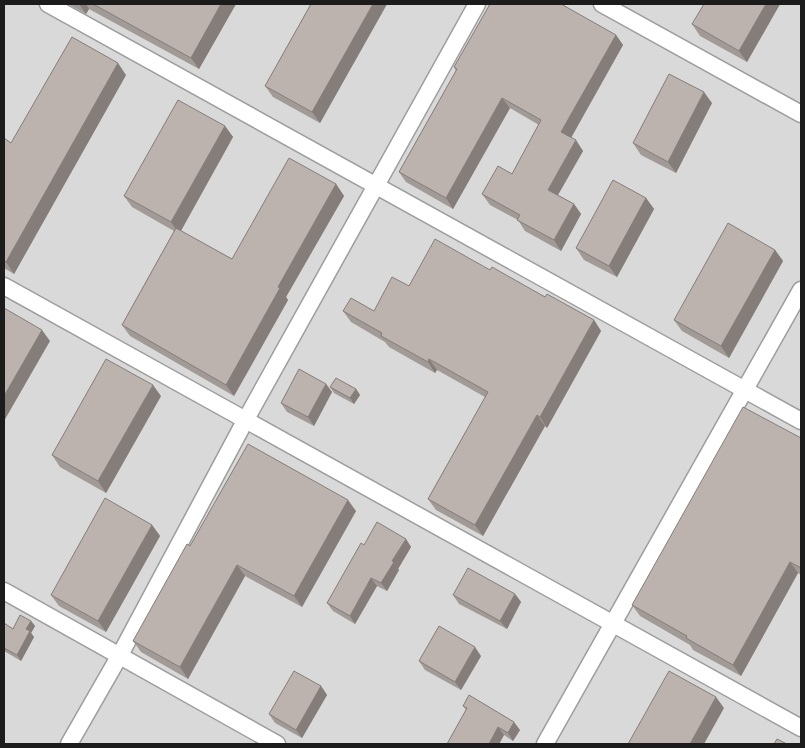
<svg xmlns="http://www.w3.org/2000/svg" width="805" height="748" viewBox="0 0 805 748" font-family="Cabin,sans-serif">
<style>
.residential{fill:#dad9d9}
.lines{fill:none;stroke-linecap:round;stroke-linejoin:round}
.street-casing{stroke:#9d9d9d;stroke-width:19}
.street{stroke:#fff;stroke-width:16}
.wall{fill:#a29a96}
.shaded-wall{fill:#847d7a}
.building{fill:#bcb3af;stroke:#847d7a}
</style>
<rect width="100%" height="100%" fill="#ece8e2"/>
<rect class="residential" x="4" y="4" width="797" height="740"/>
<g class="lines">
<defs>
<g id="street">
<polyline points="48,4 801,421"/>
<polyline points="602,4 801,114"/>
<polyline points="4,286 801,728"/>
<polyline points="4,591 277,744"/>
<polyline points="69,744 120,655 245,421 477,4"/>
<polyline points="545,744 801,290"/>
</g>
</defs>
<use href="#street" class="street-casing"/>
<use href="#street" class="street"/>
</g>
<g class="wall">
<polygon points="68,4 236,4 199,69 89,9 86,14"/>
<polygon points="311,4 387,4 320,123 273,97 265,86"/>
<polygon points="780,4 747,62 700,36 692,24"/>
<polygon points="616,35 623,45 571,138 583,151 558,195 574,204 581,214 561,251 525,231 518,220 490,205 482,194 512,174 539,125 510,108 453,209 406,182 399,172 456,71 454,67"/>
<polygon points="126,75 14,274 4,268 4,138 11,143"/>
<polygon points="712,103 676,173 641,155 633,143"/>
<polygon points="225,126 233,137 181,231 232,259 336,184 344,196 286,297 288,300 234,396 130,336 122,325 174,231 132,207 124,196"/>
<polygon points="646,198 654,209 617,277 584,260 576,248"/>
<polygon points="775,250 783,261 729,358 682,331 674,320"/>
<polygon points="490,270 594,320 601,331 547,428 545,426 483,536 436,510 428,499 485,397 437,370 435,373 389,347 385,342 351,322 343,311 374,311 409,286"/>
<polygon points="326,384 332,392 314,426 287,412 281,403"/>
<polygon points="330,387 356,389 360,395 354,404 334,393"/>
<polygon points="161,396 106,493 60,467 52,455"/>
<polygon points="801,438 801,575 798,573 741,676 693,650 690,645 640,616 632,605"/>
<polygon points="356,511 302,607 245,576 188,679 141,652 133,641 190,546"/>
<polygon points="152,525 160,536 106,632 59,606 51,595"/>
<polygon points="406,539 411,547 398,569 399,570 387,591 377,586 355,624 333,611 327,603 364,545"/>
<polygon points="515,594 521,602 507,629 459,604 453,595"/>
<polygon points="31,621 35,626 31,633 34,637 21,661 4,651 4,623 13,629"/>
<polygon points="481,656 461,690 425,670 419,661"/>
<polygon points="321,686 327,695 302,738 275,723 269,714"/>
<polygon points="463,706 520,730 513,741 504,735 499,744 447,744 466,710"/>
</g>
<g class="shaded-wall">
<polygon points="79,4 86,4 89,9 86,14"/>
<polygon points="221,4 236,4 199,69 191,58"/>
<polygon points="373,4 387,4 320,123 312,112"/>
<polygon points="766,4 780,4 747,62 739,51"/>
<polygon points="616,35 623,45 568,143 561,132"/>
<polygon points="118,63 126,75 14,274 6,262"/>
<polygon points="704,92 712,103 676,173 668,162"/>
<polygon points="502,98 510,108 453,209 446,198"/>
<polygon points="225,126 233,137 179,234 171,222"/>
<polygon points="576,140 583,151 555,200 548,190"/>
<polygon points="336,184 344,196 286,297 288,300 234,396 226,385 278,287"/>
<polygon points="646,198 654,209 617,277 609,266"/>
<polygon points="574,204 581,214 561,251 554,240"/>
<polygon points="775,250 783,261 729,358 721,346"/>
<polygon points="594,320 601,331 547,428 540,417"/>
<polygon points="42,330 50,341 4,421 4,396"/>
<polygon points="429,359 437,370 435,373 428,362"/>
<polygon points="326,384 332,392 314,426 308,417"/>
<polygon points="153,385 161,396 106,493 98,481"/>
<polygon points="356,389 360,395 354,404 350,398"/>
<polygon points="537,415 545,426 483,536 475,525"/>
<polygon points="348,500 356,511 302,607 294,596"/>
<polygon points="152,525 160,536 106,632 98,621"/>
<polygon points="406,539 411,547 398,569 399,570 387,591 381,583 392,561"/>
<polygon points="790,562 798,573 741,676 733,665"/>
<polygon points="237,565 245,576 188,679 180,667"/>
<polygon points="371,578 377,586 355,624 350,616"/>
<polygon points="515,594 521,602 507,629 500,621"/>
<polygon points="31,621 35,626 31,633 34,637 21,661 17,655 26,629"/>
<polygon points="475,647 481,656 461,690 455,682"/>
<polygon points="321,686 327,695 302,738 296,730"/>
<polygon points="716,697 724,708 704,744 690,744"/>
<polygon points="514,722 520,730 513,741 508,733"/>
<polygon points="498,727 504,735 499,744 489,744"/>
</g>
<g class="building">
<polygon points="93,4 221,4 191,58"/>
<polygon points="311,4 373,4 312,112 265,86"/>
<polygon points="490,4 561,4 616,35 561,132 576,140 548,190 574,204 554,240 517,220 520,215 482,194 498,166 512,174 541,120 502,98 446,198 399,172 457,69 454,67"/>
<polygon points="704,4 766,4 739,51 692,24"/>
<polygon points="72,37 118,63 6,262 4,261 4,138 11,143"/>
<polygon points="669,74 704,92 668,162 633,143"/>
<polygon points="178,100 225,126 171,222 124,196"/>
<polygon points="289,158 336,184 278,287 280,288 226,385 122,325 176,228 232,259"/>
<polygon points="613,180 646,198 609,266 576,248"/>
<polygon points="728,223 775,250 721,346 674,320"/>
<polygon points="435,239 490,270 492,267 545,297 547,294 594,320 540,417 537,415 475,525 428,499 488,392 429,359 428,362 381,336 382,333 343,311 351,298 374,311 392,277 409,286"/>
<polygon points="4,308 42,330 4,396"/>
<polygon points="106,359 153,385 98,481 52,455"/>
<polygon points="299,369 326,384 308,417 281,403"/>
<polygon points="336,378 356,389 350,398 330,387"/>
<polygon points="743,407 801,438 801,568 790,562 733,665 686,638 687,636 632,605"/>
<polygon points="248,444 348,500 294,596 237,565 180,667 133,641 187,544 190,546"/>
<polygon points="105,498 152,525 98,621 51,595"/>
<polygon points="377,522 406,539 392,561 394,562 381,583 371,578 350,616 327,603 361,543 364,545"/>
<polygon points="468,568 515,594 500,621 453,595"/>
<polygon points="20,615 31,621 26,629 30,631 17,655 4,648 4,623 13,629"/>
<polygon points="439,626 475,647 455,682 419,661"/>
<polygon points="294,671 321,686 296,730 269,714"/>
<polygon points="669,671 716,697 690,744 628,744"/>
<polygon points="469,695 514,722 508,733 498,727 489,744 447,744 467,708 463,706"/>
<polygon points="777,739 787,744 774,744"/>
</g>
<rect width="805" height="748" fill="none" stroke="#1c1c1c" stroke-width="10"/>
</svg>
